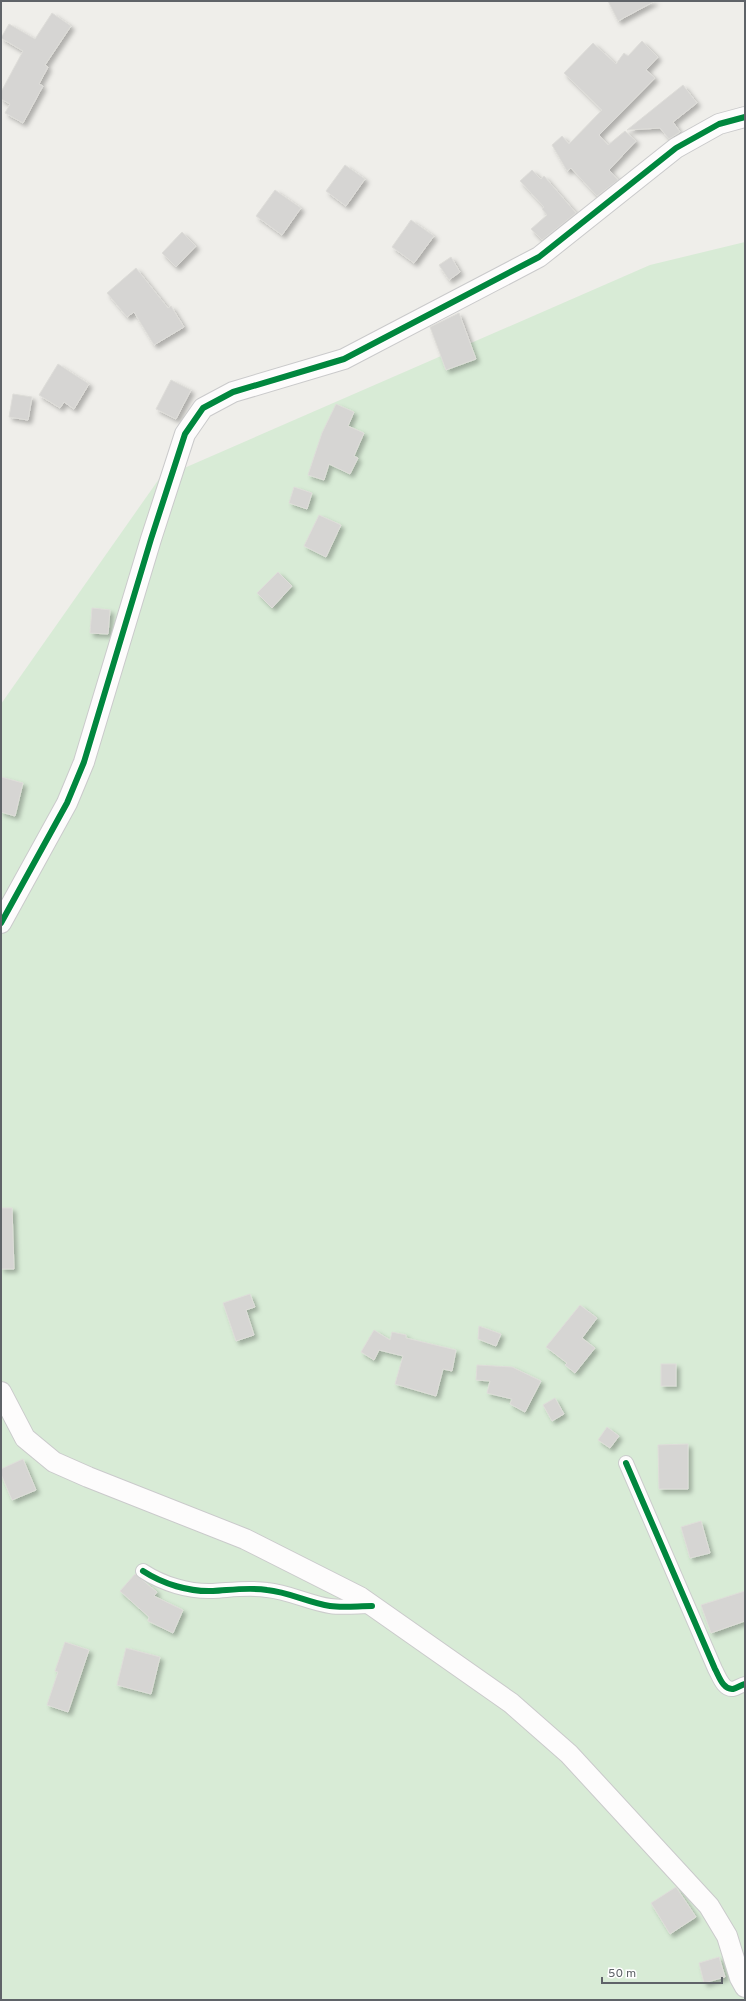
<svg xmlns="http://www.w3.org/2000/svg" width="746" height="2001" viewBox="0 0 746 2001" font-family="Overpass,sans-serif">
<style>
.green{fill:#d8ebd6}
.building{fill:#d6d5d3;stroke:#deddd9;filter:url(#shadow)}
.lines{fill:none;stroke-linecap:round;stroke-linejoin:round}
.street-casing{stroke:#cbcccc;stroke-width:16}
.secondary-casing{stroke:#cacacb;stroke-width:22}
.street{stroke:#fdfcfc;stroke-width:14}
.secondary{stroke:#fdfcfc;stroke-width:20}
.cycleway-casing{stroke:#fff;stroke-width:8}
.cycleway{stroke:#00873e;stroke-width:6}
</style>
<defs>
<filter id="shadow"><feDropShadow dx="3.5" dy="3.5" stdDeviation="2" flood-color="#0004"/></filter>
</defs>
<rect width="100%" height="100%" fill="#efeeea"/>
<polygon class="green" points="745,242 745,2000 1,2000 1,704 159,479 650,265"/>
<g class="building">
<polygon points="608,1 655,1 618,21"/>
<polygon points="52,13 71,26 45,65 48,67 39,84 43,86 23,123 5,113 10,104 1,99 1,92 23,51 1,38 9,24 35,39"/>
<polygon points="642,41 658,57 646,70 655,78 599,135 608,145 625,131 636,141 609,170 618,180 597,196 571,168 567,171 552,145 562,136 569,144 602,110 564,73 593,43 616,64 624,53 628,56"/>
<polygon points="683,85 697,103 673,122 680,132 669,139 660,128 627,130"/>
<polygon points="345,165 365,179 346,206 326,191"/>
<polygon points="532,170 541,179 544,176 576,213 542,240 531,229 547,215 542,209 544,207 520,181"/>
<polygon points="275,190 301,208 282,235 256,216"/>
<polygon points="411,220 434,236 414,263 392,247"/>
<polygon points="182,232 196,246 176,267 162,253"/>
<polygon points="451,257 460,272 449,280 439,265"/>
<polygon points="136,268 168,308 171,306 184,327 154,345 134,312 127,317 107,293"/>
<polygon points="459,313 476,359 446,370 430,327"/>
<polygon points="58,364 89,384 74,409 64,402 60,408 39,395"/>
<polygon points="171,380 191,390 176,419 156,409"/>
<polygon points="13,394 32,397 28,420 9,417"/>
<polygon points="336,404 354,412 348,426 364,433 354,456 358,458 350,474 329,464 324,480 308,475 322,433"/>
<polygon points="294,487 312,493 307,509 289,503"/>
<polygon points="319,515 341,525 326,557 304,546"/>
<polygon points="278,572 292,586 272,608 257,593"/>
<polygon points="92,608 110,610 108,634 90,633"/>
<polygon points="1,777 23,783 15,816 1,812"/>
<polygon points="1,1208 12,1208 14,1269 1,1269"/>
<polygon points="250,1294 255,1307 246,1310 254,1335 236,1341 223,1303"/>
<polygon points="580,1305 597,1318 582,1338 595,1348 575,1373 565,1365 567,1363 546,1347"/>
<polygon points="479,1326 501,1334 496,1346 478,1339"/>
<polygon points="374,1330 390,1340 392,1332 406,1335 406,1338 456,1350 452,1371 443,1369 436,1396 395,1384 403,1356 379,1350 374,1360 361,1352"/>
<rect x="661" y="1364" width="15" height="22"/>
<polygon points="477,1365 512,1367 541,1381 525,1412 510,1404 512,1399 487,1393 490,1381 476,1380"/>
<polygon points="555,1398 564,1414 552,1421 543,1405"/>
<polygon points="607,1427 619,1436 610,1448 598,1440"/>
<polygon points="688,1444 688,1489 659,1489 658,1445"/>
<polygon points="23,1459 36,1490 12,1500 1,1474 1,1469"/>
<polygon points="701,1521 710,1553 690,1558 681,1527"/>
<polygon points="135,1574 157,1592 154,1596 183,1610 173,1633 148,1621 149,1617 120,1591"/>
<polygon points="745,1591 745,1621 711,1633 701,1605"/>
<polygon points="65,1642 89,1650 68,1712 47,1705 58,1672 55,1671"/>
<polygon points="126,1648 160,1657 151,1694 117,1685"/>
<polygon points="676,1887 696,1917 670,1934 651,1903"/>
<polygon points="719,1957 725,1977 704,1983 699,1963"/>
</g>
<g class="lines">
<defs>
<g id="street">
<path d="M626,1463L715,1669C719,1676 723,1690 733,1689C737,1688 741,1685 745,1684"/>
<path d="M143,1571C163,1584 189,1592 213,1591C231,1590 249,1587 267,1590C289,1592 309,1603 330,1606C343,1608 358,1606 372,1606"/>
</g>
<g id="secondary">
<polyline points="1,923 67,803 84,762 151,539 185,434 203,408 233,392 344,359 539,257 676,148 719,124 745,117"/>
<polyline points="1,1392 25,1438 54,1462 88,1477 245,1539 360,1597 511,1703 569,1754 709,1906 727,1936 740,1978 745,1987"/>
</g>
</defs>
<use href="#street" class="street-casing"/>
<use href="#secondary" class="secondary-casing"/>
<use href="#street" class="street"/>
<use href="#secondary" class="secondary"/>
<defs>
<g id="cycleway">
<polyline points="1,923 67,803 84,762 151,539 185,434 203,408 233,392 344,359 539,257 676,148 719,124 745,117"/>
<path d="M626,1463L715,1669C719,1676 723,1690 733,1689C737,1688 741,1685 745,1684"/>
<path d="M143,1571C163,1584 189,1592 213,1591C231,1590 249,1587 267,1590C289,1592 309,1603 330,1606C343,1608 358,1606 372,1606"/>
</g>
</defs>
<use href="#cycleway" class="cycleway-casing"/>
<use href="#cycleway" class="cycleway"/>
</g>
<rect width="746" height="2001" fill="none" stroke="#5f6368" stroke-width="4"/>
<path d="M602 1977v6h120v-6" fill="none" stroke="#5f6368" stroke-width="2"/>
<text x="608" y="1977" font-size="12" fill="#5f6368" stroke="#ffffff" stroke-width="3" paint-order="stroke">50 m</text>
</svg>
